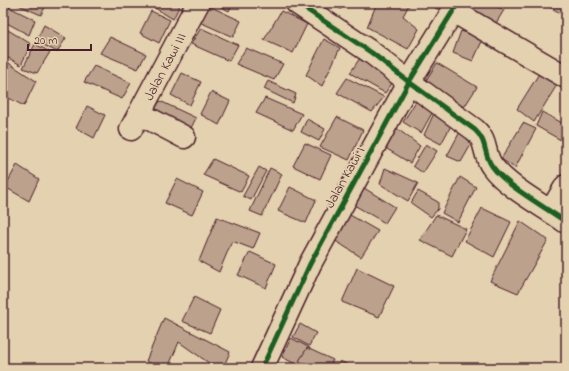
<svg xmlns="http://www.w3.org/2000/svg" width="569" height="371" viewBox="0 0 569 371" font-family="'Indie Flower',sans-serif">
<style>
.building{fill:#bca28d;stroke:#4a1f2b}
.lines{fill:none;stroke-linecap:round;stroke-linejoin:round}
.minor-casing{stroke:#4a1f2b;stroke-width:25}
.minor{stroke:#e4d1af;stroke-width:22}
.cycleway-casing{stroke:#e4d1af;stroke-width:8}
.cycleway{stroke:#1b5e20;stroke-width:5}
.labels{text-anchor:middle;stroke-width:3.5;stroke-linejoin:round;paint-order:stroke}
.street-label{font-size:14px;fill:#4a1f2b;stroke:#e4d1af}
</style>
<rect width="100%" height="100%" fill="#e4d1af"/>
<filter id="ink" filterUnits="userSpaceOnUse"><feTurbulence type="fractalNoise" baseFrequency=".025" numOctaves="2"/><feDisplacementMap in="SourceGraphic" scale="8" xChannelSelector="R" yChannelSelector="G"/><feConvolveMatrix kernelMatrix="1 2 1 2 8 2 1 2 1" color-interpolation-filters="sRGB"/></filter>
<g filter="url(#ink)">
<g class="building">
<polygon points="14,3 47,3 41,15"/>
<polygon points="157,3 181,3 173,19 155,8"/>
<polygon points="214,3 233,3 229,11"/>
<polygon points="329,3 345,3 341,9"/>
<polygon points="377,3 410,3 403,16 419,29 408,49 367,27"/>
<polygon points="427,3 449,3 444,13"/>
<polygon points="465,3 490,3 504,10 493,28 462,9"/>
<polygon points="545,3 566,3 566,16 544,4"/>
<polygon points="205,4 241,21 233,37 195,20"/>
<polygon points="7,6 35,20 29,35 3,21 3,13"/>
<polygon points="151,11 170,20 159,43 140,33"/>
<polygon points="281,11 307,24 293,53 264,40"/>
<polygon points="44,25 66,38 57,52 36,41"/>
<polygon points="3,27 31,44 21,65 3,55"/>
<polygon points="201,28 238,45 229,61 191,44"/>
<polygon points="461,31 483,39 473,61 453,53"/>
<polygon points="110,37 146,54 138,69 100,53"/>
<polygon points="324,39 340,48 322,86 306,75"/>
<polygon points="35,44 50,52 37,73 23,68"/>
<polygon points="246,48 283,64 274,80 236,64"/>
<polygon points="360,58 396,78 385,93 350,73"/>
<polygon points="4,60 36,81 24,106 3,95"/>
<polygon points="437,63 477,87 463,109 423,85"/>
<polygon points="94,66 131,83 122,99 84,82"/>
<polygon points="540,72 560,80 534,122 517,109"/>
<polygon points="182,73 201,82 190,105 171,95"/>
<polygon points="347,78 384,97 372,112 337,93"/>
<polygon points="268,81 296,94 293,103 264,89"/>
<polygon points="211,92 230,101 219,125 200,114"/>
<polygon points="265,98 302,114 293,130 256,113"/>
<polygon points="418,98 433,111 421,133 403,122"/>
<polygon points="160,101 196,118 188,134 150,117"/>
<polygon points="87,106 105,115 94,138 76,128"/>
<polygon points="435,111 454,120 441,144 424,135"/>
<polygon points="542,112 566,125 566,143 536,126"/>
<polygon points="337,117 363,130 349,160 320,147"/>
<polygon points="307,119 325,129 319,141 301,132"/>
<polygon points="523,123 536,129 515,168 501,159"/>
<polygon points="395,127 420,146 410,163 382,146"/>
<polygon points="462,128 476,136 461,162 447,156"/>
<polygon points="305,143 331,155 320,179 293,166"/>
<polygon points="426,144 437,151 423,173 413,166"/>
<polygon points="213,159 249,176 241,192 203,175"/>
<polygon points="17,165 39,179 29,201 5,187"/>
<polygon points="259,167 266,171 251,200 243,196"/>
<polygon points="270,168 282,174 262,216 250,211"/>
<polygon points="385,168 418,183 408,201 380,184"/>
<polygon points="460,177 476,187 458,222 442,213"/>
<polygon points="177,179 203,192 192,215 165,203"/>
<polygon points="290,187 316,200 306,223 278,211"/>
<polygon points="364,188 395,207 385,223 354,205"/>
<polygon points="418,191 438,202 438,209 431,217 411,203"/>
<polygon points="482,208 511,222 494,257 465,241"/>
<polygon points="350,215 378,231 361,257 334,240"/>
<polygon points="436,215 466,229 452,256 420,240"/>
<polygon points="217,217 260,233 253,249 232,241 219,272 199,261"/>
<polygon points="520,221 548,240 518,293 490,281"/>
<polygon points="250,252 276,264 266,288 238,275"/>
<polygon points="357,268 394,286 379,317 342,302"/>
<polygon points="194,297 220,310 210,333 182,321"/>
<polygon points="164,318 230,352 223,368 216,368 179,342 168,368 158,368 146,361"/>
<polygon points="300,324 316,333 309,346 293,337"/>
<polygon points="291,338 310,348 301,367 282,357"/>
<polygon points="307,348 333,360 329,368 315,368 299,361"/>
<polygon points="340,361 354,368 337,368"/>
</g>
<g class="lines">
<defs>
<g id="minor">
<path d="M297,3L372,53L409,82L475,130C488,142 483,154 492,166C507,187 544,206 566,222"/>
<polyline points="453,11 566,77"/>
<polyline points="140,114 184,137"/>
<path id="s1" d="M131,129L198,3"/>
<polyline points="551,211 566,186"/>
<polyline points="262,368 310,264 409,82 458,3"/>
</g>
</defs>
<use href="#minor" class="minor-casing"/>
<use href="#minor" class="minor"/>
<defs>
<g id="cycleway">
<path d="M297,3L372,53L409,82L475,130C488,142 483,154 492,166C507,187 544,206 566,222"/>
<polyline points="262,368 310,264 409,82 458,3"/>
</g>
</defs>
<use href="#cycleway" class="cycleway-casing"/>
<use href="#cycleway" class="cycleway"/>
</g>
</g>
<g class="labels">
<g class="street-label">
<text dy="5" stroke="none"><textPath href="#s1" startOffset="71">Jalan Kawi III</textPath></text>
<text transform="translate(344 177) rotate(-61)" y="5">Jalan Kawi I</text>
</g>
</g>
<rect width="569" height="371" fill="none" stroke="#e4d1af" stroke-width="16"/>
<rect x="8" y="8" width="553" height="355" fill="none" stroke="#4a1f2b" stroke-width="1.5" filter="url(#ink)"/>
<path d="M28 44v6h63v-6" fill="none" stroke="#4a1f2b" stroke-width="2"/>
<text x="34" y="44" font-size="12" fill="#4a1f2b" stroke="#e4d1af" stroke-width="3" paint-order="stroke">20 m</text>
</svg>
